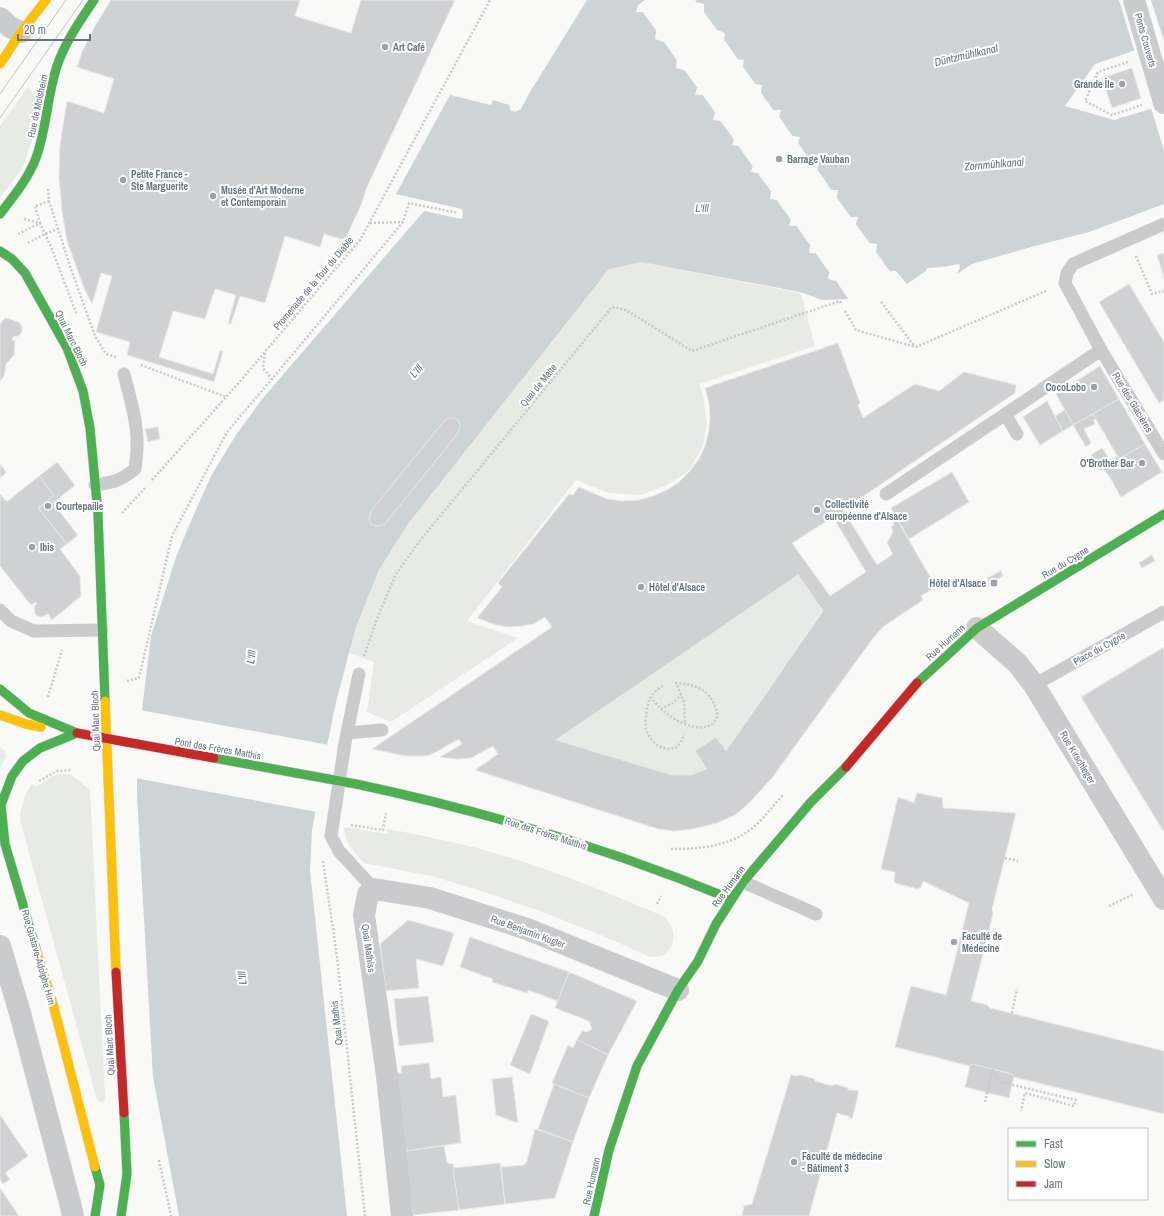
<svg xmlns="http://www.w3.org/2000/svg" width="1164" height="1216" viewBox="0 0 1164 1216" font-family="'Archivo Narrow',sans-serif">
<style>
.green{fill:#e8eae6}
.water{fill:#cdd4d6;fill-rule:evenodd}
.pier{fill:#f9f9f8}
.building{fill:#cfd1d2;stroke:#e8e8e8;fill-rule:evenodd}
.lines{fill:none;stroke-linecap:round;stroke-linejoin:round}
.fast-casing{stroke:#d5d6d6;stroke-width:10}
.slow-casing{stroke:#d5d6d6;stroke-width:10}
.jam-casing{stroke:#d5d6d6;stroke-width:10}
.path{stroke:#c8c9ca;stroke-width:2.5;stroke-dasharray:2 2;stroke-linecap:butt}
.lane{stroke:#cacbcc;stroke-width:13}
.street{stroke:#cacbcc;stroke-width:22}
.fast{stroke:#4caf50;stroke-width:9}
.slow{stroke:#ffc107;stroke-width:9}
.jam{stroke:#c62828;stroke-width:9}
.tram{stroke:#c0c2c3;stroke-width:1}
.fast-bridge-casing{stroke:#d5d6d6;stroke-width:10;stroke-linecap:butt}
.jam-bridge-casing{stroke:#d5d6d6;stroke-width:10;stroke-linecap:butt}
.fast-bridge{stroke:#4caf50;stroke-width:9}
.jam-bridge{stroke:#c62828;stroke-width:9}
.poi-dot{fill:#9aa3a9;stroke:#fff;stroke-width:1.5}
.labels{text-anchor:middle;stroke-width:4;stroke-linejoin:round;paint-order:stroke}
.street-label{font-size:10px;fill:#67757f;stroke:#fff}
.poi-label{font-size:10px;font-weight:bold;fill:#67757f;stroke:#fff;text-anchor:start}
.water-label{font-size:11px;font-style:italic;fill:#627379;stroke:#fff}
</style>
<rect width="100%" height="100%" fill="#f9f9f8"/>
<g class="green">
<polygon points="28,87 40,102 38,122 23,167 0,198 0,126"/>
<polygon points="641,262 800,293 803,301 815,346 700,384 704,401 707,425 702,448 688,472 665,486 641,495 608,493 576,480 467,621 518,638 391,722 367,712 374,662 349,653 356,627 379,570 408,524 610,268"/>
<polygon points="798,575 822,611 726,751 716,737 695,751 707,769 691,775 672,775 556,740"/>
<polygon points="0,747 5,751 6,757 0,767"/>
<path d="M61,774H70L90,790L105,1100L101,1103L97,1100L20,820C21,806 24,796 32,784L36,787L53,776Z"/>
<path d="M344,827L387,834V829C417,834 447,841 477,848C540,865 602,890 663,916C682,930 674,962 648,956L601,935L537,910L475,889L431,876L364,863L353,851L346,839Z"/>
</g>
<path class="water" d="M587,0H645L638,5L636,12H643L660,0H1164V44L1133,51L1095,64L1065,106L1114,120L1164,105V204L1089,232L1031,247L972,264L957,274L960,267L959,264L942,267L927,268L926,271L907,284L896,271H889L848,299L822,300L800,292L641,262L609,269L408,524L379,570L356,627L337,698L327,745L312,830L310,871L347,1216H179L153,1077L137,796V778L142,710L151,636L176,557L191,521L211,476L236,435L263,398L424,211L462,219L463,214L462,209L396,194L450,95L491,105L493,100L509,105L510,110L515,112L521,109L530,92ZM697,2L704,4V12L664,42L655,39L656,31ZM717,30L725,33L724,41L684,70L676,68L677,59ZM737,59L744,60L743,66L702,95H695L697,88ZM755,84L762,85L761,92L720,121L713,120L715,113ZM774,110H781L779,118L739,146L732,145L734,139ZM793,136L800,137L798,143L758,173L751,172L753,165ZM812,163L819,164L817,170L777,200L770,199L771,192ZM831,190H838L837,197L796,226H789L791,219ZM850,217H858L856,224L816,253H809L810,245ZM870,243L877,244L876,251L835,281L828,279L829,272Z"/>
<g class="pier">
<polygon points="657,0 695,0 699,5 697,4 658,33 641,10"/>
<polygon points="1119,0 1151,0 1164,41 1164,45 1135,53"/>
<polygon points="702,9 719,33 717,32 678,62 662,39 664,40"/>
<polygon points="723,38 739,61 699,90 682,67 684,68 722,40"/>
<polygon points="741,64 757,86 717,115 701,93"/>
<polygon points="759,90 775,112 735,141 719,119"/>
<polygon points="1164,105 1164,150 1151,108"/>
<polygon points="778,115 794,138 754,168 737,144"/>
<polygon points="797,141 813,165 773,194 756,171"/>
<polygon points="816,168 833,192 792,221 775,198"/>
<polygon points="835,195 852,219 812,248 795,224"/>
<polygon points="854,222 871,245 831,275 814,251"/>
<polygon points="874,249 891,273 849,300 834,278"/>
<polygon points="140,710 329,745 317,812 135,778"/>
</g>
<g class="building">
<polygon points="111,0 300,0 295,16 351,33 361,0 455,0 367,187 361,205 345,240 324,234 320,247 285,236 265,303 240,296 231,324 228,324 236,295 215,289 205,319 173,311 159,357 213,374 220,351 223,351 214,382 127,355 130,342 96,332 112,276 101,273 92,304 84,288 67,241 62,211 59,177 60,145 64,120 67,101 104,113 114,79 77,67 82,52 95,26"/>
<polygon points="1132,68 1141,98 1112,108 1102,78"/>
<polygon points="1164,253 1164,278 1157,255"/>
<polygon points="1129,284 1164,342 1164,400 1159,403 1099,302"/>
<polygon points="5,318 10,319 20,323 22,327 22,332 18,336 13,337 12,340 15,341 14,355 6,364 4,376 0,381 0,324"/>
<path d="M838,343L860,403L858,405L863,418L915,384L939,391L964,372L1016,385L1015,393L843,510L877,565L893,554L887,543L893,532L891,527L894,525L892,520L896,518L936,587L921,596L923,600L884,626L873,638L772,778L748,804L735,815L717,823L693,829L674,831L658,829L475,770L498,754L493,746L471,758L457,759L440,757L462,744L459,739L436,752L426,756H406L372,749L552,627L545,617L534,624L522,626L509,627L496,625L477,618L502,587L498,583L569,494L573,495L579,487L607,499L622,501L639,500L653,496L667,490L678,483L690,471L699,459L705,446L709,431L710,417L709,403L705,388ZM833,517L866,572L830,596L792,543ZM798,575L823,611L726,751L716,737L695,751L707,769L691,775H672L556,740Z"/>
<polygon points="1100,366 1119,399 1073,425 1056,394"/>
<polygon points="1119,399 1145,444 1119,459 1093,414"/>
<polygon points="1047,401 1063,431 1040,445 1023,417"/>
<polygon points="1065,410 1073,425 1063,431 1055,416"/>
<polygon points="1093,414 1096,419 1093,420 1095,424 1084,429 1091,443 1086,447 1073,425"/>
<polygon points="448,418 454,418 459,421 460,427 458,433 385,524 380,526 375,526 370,523 369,517 371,511 444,421"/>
<polygon points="158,427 160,439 148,442 145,429"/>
<polygon points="1145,444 1162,472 1121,497 1109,476 1103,469 1101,471 1091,455 1102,448 1110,460 1118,456 1119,459"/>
<polygon points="56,463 58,463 74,484 74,486 53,503 77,534 77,536 67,544 38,508 54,495 39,476"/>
<polygon points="0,464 6,472 5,474 0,478"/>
<polygon points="952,472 969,502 909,539 891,508"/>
<polygon points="39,476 54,495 38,508 67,544 60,549 80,576 81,596 52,620 48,614 41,617 37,616 35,613 34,607 37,603 36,602 31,605 0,566 0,494 6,501 8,501"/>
<polygon points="1152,555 1155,561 1142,568 1139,563"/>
<polygon points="1001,571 1003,576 990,584 987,578"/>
<polygon points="1164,647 1164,832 1081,697"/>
<polygon points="917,793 942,798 943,808 1016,813 992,909 993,914 971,1001 987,1005 990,1008 1164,1051 1164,1114 1014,1077 1012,1074 972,1064 970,1066 895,1047 911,986 946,995 969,903 923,881 921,887 918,889 895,883 894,880 895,872 881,869 898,797 914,803"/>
<polygon points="408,920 454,933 443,966 416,959 419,988 386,991 380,944"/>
<polygon points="470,937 569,972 558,1001 528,990 527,993 492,982 493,979 460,967"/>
<polygon points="569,972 637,1001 608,1055 577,1040 582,1031 587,1032 592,1029 589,1021 555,1008"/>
<polygon points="428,996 434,1042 399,1046 394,999"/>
<polygon points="531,1014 549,1021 530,1074 510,1065"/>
<polygon points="577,1040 608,1055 589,1098 552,1083 568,1045 573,1048"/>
<polygon points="429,1063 431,1079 441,1077 443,1097 456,1095 461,1143 404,1151 396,1073 402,1073 401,1066"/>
<polygon points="972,1064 1012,1074 1014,1077 1009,1098 965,1087 970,1066"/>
<polygon points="791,1075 798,1076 800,1075 815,1079 815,1081 832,1086 835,1084 848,1088 848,1090 859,1091 852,1119 848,1116 837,1113 809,1216 742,1216 744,1206 752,1204"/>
<polygon points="512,1077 518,1123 496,1115 492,1079"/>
<polygon points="554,1084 589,1098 573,1142 538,1129"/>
<polygon points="0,1115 28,1156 5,1173 10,1179 3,1184 0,1179"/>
<polygon points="535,1129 573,1142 555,1198 505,1204 501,1167 524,1165 527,1161"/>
<polygon points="444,1146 447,1163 453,1164 459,1210 413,1215 404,1151"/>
<polygon points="500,1163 505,1204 459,1210 453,1168"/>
<polygon points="0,1188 19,1216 0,1216"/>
</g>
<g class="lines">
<defs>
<g id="fast">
<path d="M0,214C13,197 28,179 36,158C47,128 47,96 57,66C65,42 80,21 94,0"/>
<polyline points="0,251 12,259 25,273 67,348 83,391 90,428 98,514 105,701"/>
<polyline points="917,683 977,628 1164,514"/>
<polyline points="0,689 29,713 77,733"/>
<path d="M356,784C484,811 610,849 731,899"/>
<polyline points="36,949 5,844 1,805 12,776 23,761 40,748 77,733"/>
<polyline points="95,1216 100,1185 95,1167"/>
<polyline points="121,1216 127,1174 124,1113"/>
<polyline points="594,1216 609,1150 637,1066 678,990 698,961 716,924 743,882 811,802 846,767"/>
</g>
<g id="slow">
<polyline points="0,64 21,32 46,0"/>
<polyline points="105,701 116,972"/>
<polyline points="0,715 26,724 41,727"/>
<polyline points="36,949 53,1004 95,1167"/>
</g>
<g id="jam">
<polyline points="846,767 917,683"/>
<polyline points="116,972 124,1113"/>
</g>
</defs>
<use href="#fast" class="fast-casing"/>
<use href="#slow" class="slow-casing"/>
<use href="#jam" class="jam-casing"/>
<g class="path">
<polyline points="1128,62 1098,72 1085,101 1112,115 1142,105"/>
<polyline points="49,201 71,269 95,336 106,354 117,357"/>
<polyline points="36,206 49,201 48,188"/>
<polyline points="24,219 40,223 51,247 77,315"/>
<polyline points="370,223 403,222"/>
<polyline points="18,234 40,223 35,207"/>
<polyline points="28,243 45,234 58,229"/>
<polyline points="1136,256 1152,294 1164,291"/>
<polyline points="881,302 915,347"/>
<polyline points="845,311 856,330 916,347 1048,290"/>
<polyline points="265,353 263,368 272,379 403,222 409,203 458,213"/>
<polyline points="141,365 226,397"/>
<polyline points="152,480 236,386 360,240 490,0"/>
<polyline points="122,513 146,487"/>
<polyline points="364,656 378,616 396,574 422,538 612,307 626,310 692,351 840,301 842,305"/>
<polyline points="127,681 139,678 172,536 227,432 272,379"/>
<path d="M663,686C653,691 648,699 647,710C646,716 645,723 646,729C651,748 678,760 684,734"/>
<polyline points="48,697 62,650"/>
<path d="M650,697C657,704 662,711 670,716C680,724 706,734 715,721C718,717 718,713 716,709C710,689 694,684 676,683L684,702L685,724"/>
<polyline points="661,709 673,703 681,695"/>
<polyline points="39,781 57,771 72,770"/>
<polyline points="351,825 383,830 386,813"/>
<path d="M671,849C702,849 734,846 757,824C766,815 774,805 782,796L784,797"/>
<polyline points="1005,858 1018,861"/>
<polyline points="323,861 337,956 365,1216"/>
<polyline points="657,904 661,896"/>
<polyline points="1109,906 1134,894"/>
<polyline points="1012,1013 1017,989"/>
<polyline points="992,1069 1000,1082 1076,1100 1074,1106 1025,1093 1021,1111"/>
<polyline points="985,1102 992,1070"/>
<polyline points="159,1160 171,1216"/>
</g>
<g class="lane">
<polyline points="1164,224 1073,264 1067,273 1065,283 1101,350 1164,454"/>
<polyline points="1005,414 1017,434"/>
<path d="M95,485C114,482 120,481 135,469C136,462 137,455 137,448C138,423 130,398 124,374"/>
<polyline points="886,494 1101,350"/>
<polyline points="0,610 11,621 34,631 102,630"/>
<polyline points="359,674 345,743 331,836 339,851 374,889"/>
<polyline points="1034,685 1164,612"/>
<polyline points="347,733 382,730"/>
<polyline points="743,882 816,914"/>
</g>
<g class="street">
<polyline points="1134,0 1164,103"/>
<polyline points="0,18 10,27 21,32"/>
<polyline points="977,628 1018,664 1034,685 1164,899"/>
<polyline points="0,946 20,1013 70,1203 73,1216"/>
<polyline points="402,1216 387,1076 364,915 368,894 374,889 430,898 527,929 678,990"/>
</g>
<use href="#fast" class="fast"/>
<use href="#slow" class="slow"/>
<use href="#jam" class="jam"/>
<g class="tram">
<polyline points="0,94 66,0"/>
<polyline points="0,118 83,0"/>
</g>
<defs>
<polyline id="fast-bridge" points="214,758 356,784"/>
<polyline id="jam-bridge" points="77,733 214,758"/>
</defs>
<use href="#fast-bridge" class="fast-bridge-casing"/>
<use href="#jam-bridge" class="jam-bridge-casing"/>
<use href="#fast-bridge" class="fast-bridge"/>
<use href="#jam-bridge" class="jam-bridge"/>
</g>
<g class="poi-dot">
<circle cx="385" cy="47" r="4"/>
<circle cx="1122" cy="84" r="4"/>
<circle cx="779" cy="159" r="4"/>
<circle cx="123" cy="180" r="4"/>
<circle cx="213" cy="196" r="4"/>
<circle cx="1094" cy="387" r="4"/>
<circle cx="1142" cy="463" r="4"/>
<circle cx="48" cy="506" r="4"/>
<circle cx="817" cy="510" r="4"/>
<circle cx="32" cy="547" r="4"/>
<rect x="990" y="579" width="8" height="8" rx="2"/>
<circle cx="641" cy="587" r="4"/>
<circle cx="954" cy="942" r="4"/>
<circle cx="794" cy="1162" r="4"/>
</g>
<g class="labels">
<g class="street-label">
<text transform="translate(1146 40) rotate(74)" y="4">Ponts Couverts</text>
<text transform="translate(37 106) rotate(-78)" y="4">Rue de Molsheim</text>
<text transform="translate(313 283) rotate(-50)" y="4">Promenade de la Tour du Diable</text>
<text transform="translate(72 338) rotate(64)" y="4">Quai Marc Bloch</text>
<text transform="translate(538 385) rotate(-51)" y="4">Quai de Malte</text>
<text transform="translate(1133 402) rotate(59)" y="4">Rue des Glacières</text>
<text transform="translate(1065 562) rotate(-31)" y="4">Rue du Cygne</text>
<text transform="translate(945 642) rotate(-42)" y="4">Rue Humann</text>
<text transform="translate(1099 648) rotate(-29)" y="4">Place du Cygne</text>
<text transform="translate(95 721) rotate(-92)" y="4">Quai Marc Bloch</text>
<text transform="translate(218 748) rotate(10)" y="4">Pont des Frères Matthis</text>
<text transform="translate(1078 757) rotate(59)" y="4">Rue Kirschleger</text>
<text transform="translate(546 833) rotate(18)" y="4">Rue des Frères Matthis</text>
<text transform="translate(728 886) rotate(-54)" y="4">Rue Humann</text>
<text transform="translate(528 931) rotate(20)" y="4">Rue Benjamin Kugler</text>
<text transform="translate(369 948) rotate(82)" y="4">Quai Mathiss</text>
<text transform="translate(39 957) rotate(74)" y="4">Rue Gustave-Adolphe Hirn</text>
<text transform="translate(336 1023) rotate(-96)" y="4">Quai Mathis</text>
<text transform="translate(109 1045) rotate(-93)" y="4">Quai Marc Bloch</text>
<text transform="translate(591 1181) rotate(-77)" y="4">Rue Humann</text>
</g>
<g class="poi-label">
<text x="393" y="51">Art Café</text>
<text x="1114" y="88" text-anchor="end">Grande Île</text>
<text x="787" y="163">Barrage Vauban</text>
<text x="131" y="178">Petite France -<tspan x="131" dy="12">Ste Marguerite</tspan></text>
<text x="221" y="194">Musée d'Art Moderne<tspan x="221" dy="12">et Contemporain</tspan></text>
<text x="1086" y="391" text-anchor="end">CocoLobo</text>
<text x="1134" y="467" text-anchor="end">O'Brother Bar</text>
<text x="825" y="508">Collectivité<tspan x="825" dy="12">européenne d'Alsace</tspan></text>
<text x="56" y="510">Courtepaille</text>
<text x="40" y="551">Ibis</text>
<text x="986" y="587" text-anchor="end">Hôtel d’Alsace</text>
<text x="649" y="591">Hôtel d'Alsace</text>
<text x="962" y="940">Faculté de<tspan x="962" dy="12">Médecine</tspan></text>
<text x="802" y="1160">Faculté de médecine<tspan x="802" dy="12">- Bâtiment 3</tspan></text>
</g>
<g class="water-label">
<text transform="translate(966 55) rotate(-13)" y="4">Düntzmühlkanal</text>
<text transform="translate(994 164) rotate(-5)" y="4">Zornmühlkanal</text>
<text transform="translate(702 208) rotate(1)" y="4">L'Ill</text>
<text transform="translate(416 371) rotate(-47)" y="4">L'Ill</text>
<text transform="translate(251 657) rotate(-81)" y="4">L'Ill</text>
<text transform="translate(242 978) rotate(-95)" y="4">L'Ill</text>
</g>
</g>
<rect x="1008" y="1128" width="140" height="72" fill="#ffffff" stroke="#c2c8cc"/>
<rect x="1016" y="1141" width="20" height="6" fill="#4caf50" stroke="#c2c8cc"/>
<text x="1044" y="1148" font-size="12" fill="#67757f">Fast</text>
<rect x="1016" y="1161" width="20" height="6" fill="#ffc107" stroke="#c2c8cc"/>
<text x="1044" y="1168" font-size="12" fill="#67757f">Slow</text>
<rect x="1016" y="1181" width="20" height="6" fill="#c62828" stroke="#c2c8cc"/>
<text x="1044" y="1188" font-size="12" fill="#67757f">Jam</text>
<path d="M18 34v6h72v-6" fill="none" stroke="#67757f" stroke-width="2"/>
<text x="24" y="34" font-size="12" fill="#67757f" stroke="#ffffff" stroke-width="3" paint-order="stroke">20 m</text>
</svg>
